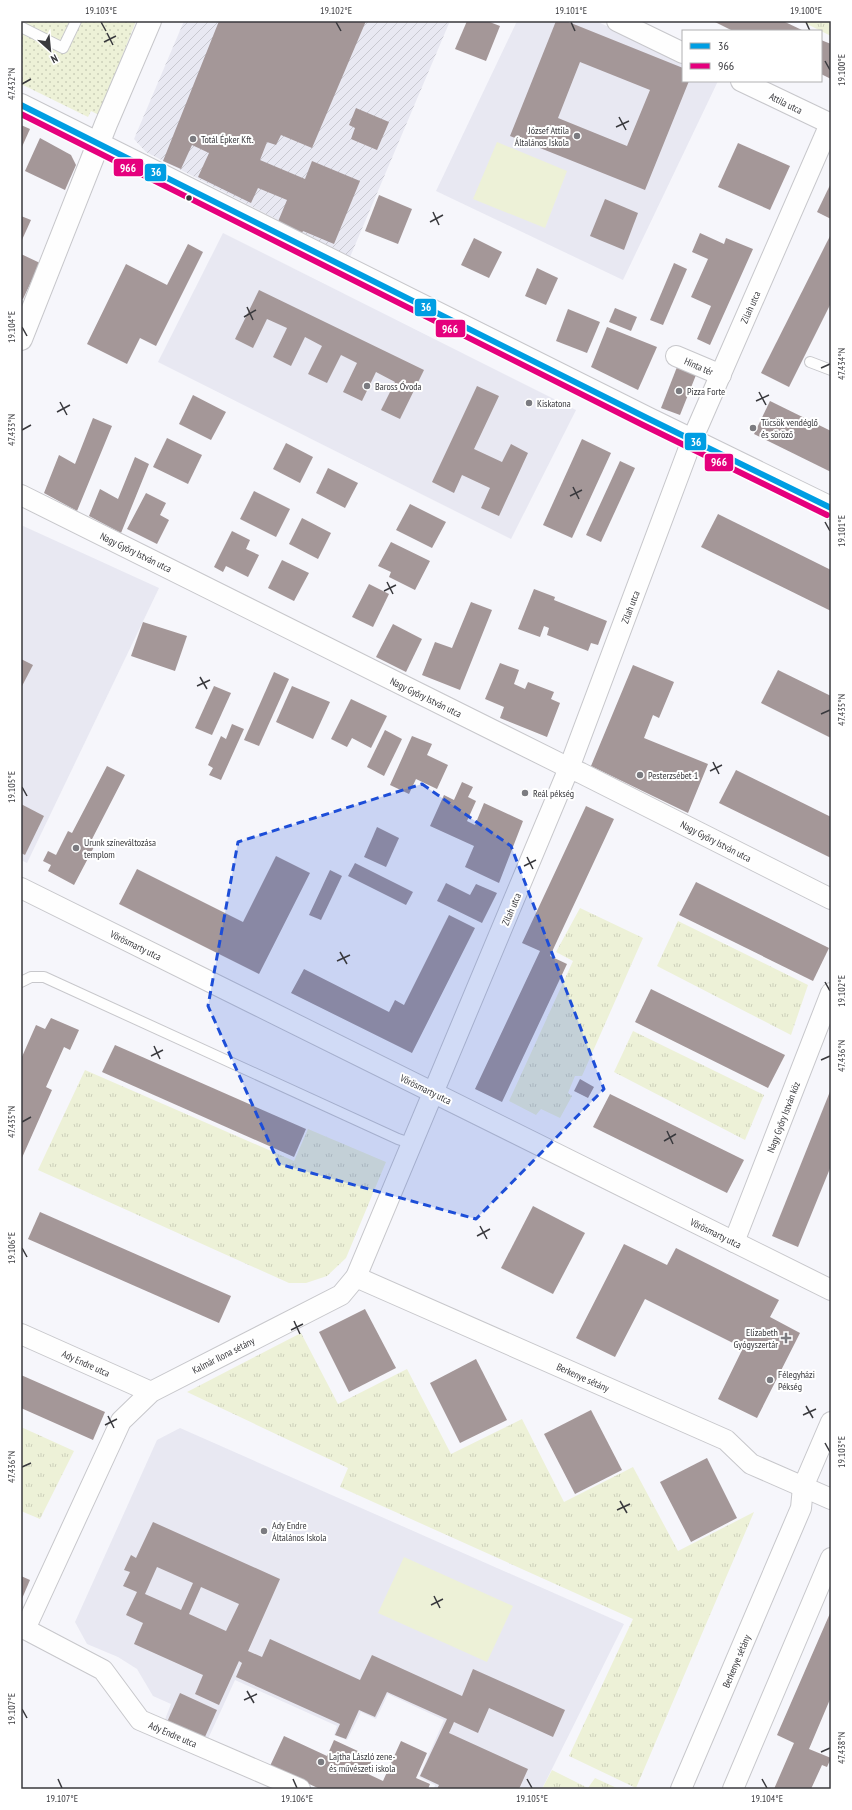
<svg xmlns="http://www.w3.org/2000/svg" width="852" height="1810" viewBox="0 0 852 1810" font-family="'PT Sans Narrow',sans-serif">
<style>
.built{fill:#e8e8f2}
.industrial{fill:url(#industrial-furrows)}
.grass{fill:url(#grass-dots)}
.park{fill:url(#park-tufts)}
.pitch{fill:#edf1d7}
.building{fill:#a49798;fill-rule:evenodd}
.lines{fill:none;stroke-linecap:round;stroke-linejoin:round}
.lane-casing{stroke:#c7c7cb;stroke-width:12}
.street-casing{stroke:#c7c7cb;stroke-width:22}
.secondary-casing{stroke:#c7c7cb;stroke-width:24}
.lane{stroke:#fefefe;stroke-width:10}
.street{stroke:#fefefe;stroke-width:20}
.secondary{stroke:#fefefe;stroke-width:22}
.bus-1-casing{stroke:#fff;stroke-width:9}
.bus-2-casing{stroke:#fff;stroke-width:9}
.bus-1{stroke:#009ee3;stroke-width:6}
.bus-2{stroke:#e5007d;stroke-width:6}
.marked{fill:#1d4ed8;fill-opacity:0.2;stroke:#1d4ed8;stroke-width:3;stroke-dasharray:8 5;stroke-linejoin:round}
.ticks{fill:none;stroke:#39393d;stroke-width:1.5}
.poi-dot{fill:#7b7b80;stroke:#fff;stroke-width:1.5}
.bus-dot{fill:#39393d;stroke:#fff;stroke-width:1.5}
.labels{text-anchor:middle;stroke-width:4;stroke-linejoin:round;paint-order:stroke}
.street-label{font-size:10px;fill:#39393d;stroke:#fff}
.poi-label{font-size:10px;fill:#39393d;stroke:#fff;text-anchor:start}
.line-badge{stroke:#fff;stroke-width:1.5}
.badge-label{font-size:11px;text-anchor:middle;font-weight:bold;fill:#fff}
.neatline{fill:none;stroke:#39393d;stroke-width:1.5}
.ticks-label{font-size:10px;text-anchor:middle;fill:#39393d}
</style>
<defs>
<pattern id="industrial-furrows" width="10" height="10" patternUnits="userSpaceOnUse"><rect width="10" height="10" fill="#e8e8f2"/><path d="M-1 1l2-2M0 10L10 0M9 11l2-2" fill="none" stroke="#c8c8d0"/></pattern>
<pattern id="grass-dots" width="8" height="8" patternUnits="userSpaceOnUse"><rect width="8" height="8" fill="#edf1d7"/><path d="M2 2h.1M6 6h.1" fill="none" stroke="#cccfb9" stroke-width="1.8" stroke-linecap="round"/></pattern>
<pattern id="park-tufts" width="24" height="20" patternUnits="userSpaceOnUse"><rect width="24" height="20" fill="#edf1d7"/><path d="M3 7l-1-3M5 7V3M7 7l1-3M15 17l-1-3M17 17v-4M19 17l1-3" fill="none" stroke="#cccfb9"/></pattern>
</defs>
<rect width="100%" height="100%" fill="#f6f6fb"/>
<g class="built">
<polygon points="517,21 596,21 683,62 683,81 718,81 623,280 436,191"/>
<polygon points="223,233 576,410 511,539 158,362"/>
<polygon points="21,525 159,588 27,863 21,860"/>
<polygon points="180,1428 624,1624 542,1789 434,1789 435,1785 419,1777 444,1720 388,1694 376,1719 361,1712 347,1740 334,1735 337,1726 235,1680 207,1741 164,1722 171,1704 153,1696 137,1669 118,1657 87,1644 75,1622 157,1440"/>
</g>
<polygon class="industrial" points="184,21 450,21 350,257 146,152 134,139"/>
<polygon class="grass" points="21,21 136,21 99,115 91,111 88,117 21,84"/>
<g class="park">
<polygon points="801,21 831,21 831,36"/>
<polygon points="580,908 643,938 582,1076 575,1076 568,1093 572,1096 560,1118 541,1109 536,1115 509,1101 573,961 556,952"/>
<polygon points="678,921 808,985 791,1035 657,966"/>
<polygon points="633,1031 764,1095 745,1140 614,1072"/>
<polygon points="85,1070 294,1161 308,1129 386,1162 346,1258 327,1276 306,1283 289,1283 38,1170"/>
<polygon points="301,1333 338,1404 407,1369 451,1454 522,1419 564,1502 633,1467 678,1551 754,1512 636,1788 569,1756 633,1619 340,1487 348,1468 187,1392"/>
<polygon points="21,1427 74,1451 40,1519 21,1511"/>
<polygon points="552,1770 588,1788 595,1778 619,1789 542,1789"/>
</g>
<g class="pitch">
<polygon points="497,142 567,171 545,228 473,199"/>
<polygon points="404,1557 513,1606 487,1662 378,1613"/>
</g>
<g class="building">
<polygon points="219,21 366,21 312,148 281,135 276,145 267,142 260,160 305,179 312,161 360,181 334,244 303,231 301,235 277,224 287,200 258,188 251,203 198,177 209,153 192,145 181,169 163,161"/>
<polygon points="467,21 487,21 500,26 486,61 455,49"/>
<path d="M556,21H566L683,68V81H689L645,190L510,136ZM580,62L650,90L627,146L558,118Z"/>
<polygon points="713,21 783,21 804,31 733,31"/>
<polygon points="821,40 831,44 831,79 821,74"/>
<polygon points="356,108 389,122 377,150 351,139 355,128 349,125"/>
<polygon points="21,125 30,129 21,149"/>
<polygon points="40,138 71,155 76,165 65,190 25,171"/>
<polygon points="738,143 790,166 770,210 718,187"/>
<polygon points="831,183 831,219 817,212"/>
<polygon points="379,195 412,209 398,244 365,231"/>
<polygon points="605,199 638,213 624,250 590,236"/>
<polygon points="21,216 31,220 21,242"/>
<polygon points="700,233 724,244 726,238 753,249 710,345 697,339 711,306 691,297 708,259 692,252"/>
<polygon points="831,234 831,303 789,387 761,373"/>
<polygon points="474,238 502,252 489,278 461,265"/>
<polygon points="188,244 203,252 156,346 140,338 127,364 87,344 126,264 167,285"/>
<polygon points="21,254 40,263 23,299 21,299"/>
<polygon points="674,263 687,269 663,325 650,320"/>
<polygon points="537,268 558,278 546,305 525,296"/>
<polygon points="259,290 424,370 400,419 381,410 395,382 376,372 362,401 343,392 357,363 341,355 327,383 308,374 322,346 305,337 291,366 273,357 287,328 267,319 253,348 235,339"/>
<polygon points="615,308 637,317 631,331 609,322"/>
<polygon points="568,309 600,322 587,353 556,341"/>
<polygon points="607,327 657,347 638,390 591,367"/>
<polygon points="677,367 696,375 680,415 661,408"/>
<polygon points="477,386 499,396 474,449 502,462 511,444 528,453 499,516 481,508 490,488 462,475 454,493 432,482"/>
<polygon points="193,395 226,412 211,440 179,424"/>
<polygon points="770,401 831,431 831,472 754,434"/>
<polygon points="93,418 112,426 77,511 44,493 59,455 75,464"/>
<polygon points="167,438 202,455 188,484 153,467"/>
<polygon points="582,439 611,453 572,538 543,525"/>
<polygon points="286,443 313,457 300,483 273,469"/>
<polygon points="135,457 149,464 121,533 89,516 100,489 118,499"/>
<polygon points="620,461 635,468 601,542 586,535"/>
<polygon points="328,468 358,483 345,508 316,493"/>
<polygon points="254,491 290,509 276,537 240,519"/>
<polygon points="146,493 166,503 160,515 169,520 157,544 127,529"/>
<polygon points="410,504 446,522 432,548 396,530"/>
<polygon points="718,514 831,570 831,611 701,547"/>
<polygon points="302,518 331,533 318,559 289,544"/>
<polygon points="232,531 250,540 246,549 259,555 248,577 226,566 223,572 214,567"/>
<polygon points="391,542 430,561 415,590 389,577 391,572 378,566"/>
<polygon points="282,560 309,573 294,601 268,588"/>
<polygon points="369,584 389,594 373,627 352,617"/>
<polygon points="534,589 555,597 554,600 607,621 598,645 591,643 588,651 547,635 549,628 544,626 540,637 518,629"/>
<polygon points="471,602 492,610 460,690 422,675 435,642 452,648"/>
<polygon points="143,622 187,636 175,671 131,656"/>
<polygon points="393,624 422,639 406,672 376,657"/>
<polygon points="21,659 33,665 21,688"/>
<polygon points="500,663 519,670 514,684 525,689 528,682 554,692 551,699 560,703 547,737 500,718 504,707 485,699"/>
<polygon points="633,665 674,682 659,718 653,715 644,738 708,764 688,813 591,766"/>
<polygon points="778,670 831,696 831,738 761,703"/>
<polygon points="274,672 289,679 259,746 244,740"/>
<polygon points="214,686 231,693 212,735 195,728"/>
<polygon points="292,686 330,702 313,739 276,722"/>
<polygon points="351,699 387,716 371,748 352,738 347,747 331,739"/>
<polygon points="232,724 244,729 221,780 209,775 213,768 208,765 221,736 226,739"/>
<polygon points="385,730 402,739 384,776 367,767"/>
<polygon points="412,736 432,744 427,755 448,765 437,789 416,779 409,794 390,785"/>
<polygon points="107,766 125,775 90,843 95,845 74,885 48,871 51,865 43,861 48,851 56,855 68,831 72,833"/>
<polygon points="736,770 831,817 831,858 719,803"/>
<polygon points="462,782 473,787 468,797 476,801 467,821 475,825 484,803 523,821 499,883 465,867 474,846 430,826 444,795 454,800"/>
<polygon points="21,804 44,816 25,855 21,853"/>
<polygon points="586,806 614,819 550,956 567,964 502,1102 475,1089 540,951 522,943"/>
<polygon points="377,827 399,838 386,867 364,857"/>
<polygon points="276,856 310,873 259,974 119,904 137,869 243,922"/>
<polygon points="355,863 413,892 406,905 348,876"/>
<polygon points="330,870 342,876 321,920 309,915"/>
<polygon points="696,882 829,948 813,981 679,915"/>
<polygon points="446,883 470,895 476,884 497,893 482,923 437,901"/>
<polygon points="449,915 475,928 412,1053 291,993 304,969 389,1012 395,1000 404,1005"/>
<polygon points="651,989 785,1055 768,1088 635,1022"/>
<polygon points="51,1018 79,1030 70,1050 64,1047 46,1087 52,1090 21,1160 21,1059 36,1025 45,1029"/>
<polygon points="115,1045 306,1129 294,1157 102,1072"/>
<polygon points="580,1079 594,1087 588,1098 574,1091"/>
<polygon points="831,1089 831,1166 798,1247 772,1236"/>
<polygon points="610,1094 744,1160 727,1193 593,1127"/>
<polygon points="533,1206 585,1233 553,1294 501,1268"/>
<polygon points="40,1212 231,1296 219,1323 28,1239"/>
<polygon points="624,1244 667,1265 676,1248 779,1300 770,1317 800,1333 757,1418 718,1399 743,1348 645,1299 615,1357 576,1338"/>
<polygon points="365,1309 396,1368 349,1392 319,1332"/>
<polygon points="476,1359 507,1420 460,1443 430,1383"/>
<polygon points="21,1375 105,1412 93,1440 21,1408"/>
<polygon points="591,1410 622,1470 575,1494 544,1434"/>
<polygon points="707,1458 737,1518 691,1542 660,1482"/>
<path d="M153,1522L280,1579L248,1651L262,1657L270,1639L360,1680L372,1655L462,1696L473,1669L565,1710L553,1737L489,1708L478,1733L454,1722L449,1733L528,1769L519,1789H437L439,1785L420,1776L447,1719L387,1692L375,1717L359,1710L346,1739L335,1735L340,1724L236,1677L242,1663L239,1661L219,1705L195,1694L203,1675L134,1644L143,1623L126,1615L137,1592L123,1586L130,1572L124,1570L131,1555L136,1558ZM157,1567L193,1583L181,1610L145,1594ZM201,1587L239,1604L226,1631L189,1614Z"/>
<polygon points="21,1576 30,1580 21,1601"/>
<polygon points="831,1611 831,1697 809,1749 831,1758 827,1767 822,1765 811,1789 774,1789 794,1743 777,1735"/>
<polygon points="180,1693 217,1710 204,1739 167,1722"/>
<polygon points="284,1736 327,1756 334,1740 373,1758 366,1773 383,1781 401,1741 427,1753 416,1778 430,1784 428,1789 320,1789 270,1766"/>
</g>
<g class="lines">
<defs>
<g id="lane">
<polyline points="21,27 63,48 76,21"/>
<polyline points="810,362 831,370"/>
<polyline points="21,982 31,977 44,977 398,1139 413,1144"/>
</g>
<g id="street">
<polyline points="617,21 683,53"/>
<polyline points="741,81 831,124"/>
<polyline points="676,356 721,375"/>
<polyline points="21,495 569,768 581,773 831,899"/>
<polyline points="21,888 831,1290"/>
<polyline points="734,1242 831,993"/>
<polyline points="356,1277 726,1440 751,1464 831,1499"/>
<polyline points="21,1334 151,1392"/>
<polyline points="21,1629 25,1629 121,1421 151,1392 341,1295 356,1277 569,768 692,440 830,124"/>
<polyline points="25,1629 103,1670 140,1720 300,1789"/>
<polyline points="681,1789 801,1508 803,1487 831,1422"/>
<polyline points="733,1789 831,1558"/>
</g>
<g id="secondary">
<polyline points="21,105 647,418 831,508"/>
<polyline points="21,339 106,124 150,21"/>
</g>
</defs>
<use href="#lane" class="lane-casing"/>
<use href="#street" class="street-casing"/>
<use href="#secondary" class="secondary-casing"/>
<use href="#lane" class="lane"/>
<use href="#street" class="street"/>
<use href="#secondary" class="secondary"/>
<defs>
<polyline id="bus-1" points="21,105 647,418 831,508"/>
<polyline id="bus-2" points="21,114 643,425 827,515"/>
</defs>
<use href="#bus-1" class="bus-1-casing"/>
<use href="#bus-2" class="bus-2-casing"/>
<use href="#bus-1" class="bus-1"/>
<use href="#bus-2" class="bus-2"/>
</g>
<path class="marked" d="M422,784L511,846L604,1089L476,1219L279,1164L208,1006L238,842Z"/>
<path class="ticks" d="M101,22L106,31M336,22L341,31M571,22L575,31M806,22L810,31M107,33L113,45M104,42L116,36M825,61L830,70M22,84L31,79M619,117L626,130M616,127L629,121M433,212L439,225M430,222L443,215M247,307L253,320M244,317L256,310M22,327L27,336M821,368L830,364M759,392L766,405M756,401L769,395M60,402L67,415M57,412L70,405M22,430L31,425M573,487L579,499M570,496L582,490M825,522L830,531M387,582L393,594M384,591L396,585M200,677L207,689M197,686L210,680M821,714L830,710M713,762L719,774M710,771L722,765M22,787L27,796M527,857L533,869M524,866L536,860M340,952L347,964M337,961L350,955M825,982L830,991M154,1046L160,1059M151,1056L163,1050M821,1060L830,1056M22,1122L31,1117M667,1131L673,1144M664,1141L676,1134M480,1226L487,1239M477,1236L490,1229M22,1248L27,1257M294,1321L300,1334M291,1330L303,1324M806,1406L813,1418M803,1415L816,1409M108,1416L114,1428M105,1425L117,1419M825,1443L830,1452M22,1467L31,1463M620,1501L627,1513M617,1510L630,1504M434,1596L440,1608M431,1605L443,1599M247,1691L254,1703M244,1700L257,1694M22,1709L27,1718M821,1752L830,1748M58,1779L62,1788M293,1779L297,1788M527,1779L532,1788M762,1779L767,1788"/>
<g class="poi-dot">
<circle cx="577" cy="136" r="4"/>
<circle cx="193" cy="139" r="4"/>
<circle cx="367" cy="386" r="4"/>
<circle cx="679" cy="391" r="4"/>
<circle cx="529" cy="403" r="4"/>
<circle cx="753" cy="428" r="4"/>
<circle cx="640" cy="775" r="4"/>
<circle cx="525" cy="793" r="4"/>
<circle cx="76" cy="848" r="4"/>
<path d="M784 1332h4v4h4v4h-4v4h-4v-4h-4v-4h4z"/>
<circle cx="770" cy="1380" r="4"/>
<circle cx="264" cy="1531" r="4"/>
<circle cx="321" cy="1762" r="4"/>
</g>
<circle class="bus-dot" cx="189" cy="198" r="3.5"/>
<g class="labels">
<g class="street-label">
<text transform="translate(786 103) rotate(26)" y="4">Attila utca</text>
<text transform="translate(750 307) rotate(-66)" y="4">Zilah utca</text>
<text transform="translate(699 366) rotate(23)" y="4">Hinta tér</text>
<text transform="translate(136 552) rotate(26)" y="4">Nagy Győry István utca</text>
<text transform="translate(630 607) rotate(-69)" y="4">Zilah utca</text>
<text transform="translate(426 697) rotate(26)" y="4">Nagy Győry István utca</text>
<text transform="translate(716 841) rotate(27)" y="4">Nagy Győry István utca</text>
<text transform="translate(511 909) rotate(-67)" y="4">Zilah utca</text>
<text transform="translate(136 945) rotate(26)" y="4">Vörösmarty utca</text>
<text transform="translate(426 1089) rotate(26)" y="4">Vörösmarty utca</text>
<text transform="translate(783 1117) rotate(-69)" y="4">Nagy Győry István köz</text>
<text transform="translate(716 1233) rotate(26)" y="4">Vörösmarty utca</text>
<text transform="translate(223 1355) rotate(-27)" y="4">Kalmár Ilona sétány</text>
<text transform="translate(86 1363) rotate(24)" y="4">Ady Endre utca</text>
<text transform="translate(583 1377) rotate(24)" y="4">Berkenye sétány</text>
<text transform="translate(736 1661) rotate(-67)" y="4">Berkenye sétány</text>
<text transform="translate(173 1734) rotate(23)" y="4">Ady Endre utca</text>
</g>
<g class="poi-label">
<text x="569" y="134" text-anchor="end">József Attila<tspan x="569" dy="12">Általános Iskola</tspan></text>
<text x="201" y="143">Totál Épker Kft.</text>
<text x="375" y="390">Baross Óvoda</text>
<text x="687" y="395">Pizza Forte</text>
<text x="537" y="407">Kiskatona</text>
<text x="761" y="426">Tücsök vendéglő<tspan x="761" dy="12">és söröző</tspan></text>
<text x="648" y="779">Pesterzsébet 1</text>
<text x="533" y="797">Reál pékség</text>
<text x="84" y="846">Urunk színeváltozása<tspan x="84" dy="12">templom</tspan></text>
<text x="778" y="1336" text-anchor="end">Elizabeth<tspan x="778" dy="12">Gyógyszertár</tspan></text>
<text x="778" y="1378">Félegyházi<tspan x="778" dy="12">Pékség</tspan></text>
<text x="272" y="1529">Ady Endre<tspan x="272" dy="12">Általános Iskola</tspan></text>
<text x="329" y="1760">Lajtha László zene-<tspan x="329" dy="12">és művészeti iskola</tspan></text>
</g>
</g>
<g class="line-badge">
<rect x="113" y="158" width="31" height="19" rx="4" fill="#e5007d"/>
<rect x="144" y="163" width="23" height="19" rx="4" fill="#009ee3"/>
<rect x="414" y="298" width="23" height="19" rx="4" fill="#009ee3"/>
<rect x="435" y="319" width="31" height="19" rx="4" fill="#e5007d"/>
<rect x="684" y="432" width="23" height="19" rx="4" fill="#009ee3"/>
<rect x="704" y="453" width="30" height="19" rx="4" fill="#e5007d"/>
</g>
<g class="badge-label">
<text x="128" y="172">966</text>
<text x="156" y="176">36</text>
<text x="426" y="311">36</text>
<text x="450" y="333">966</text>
<text x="696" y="446">36</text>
<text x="719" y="466">966</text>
</g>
<rect width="852" height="1810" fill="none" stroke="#ffffff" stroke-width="44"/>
<rect x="682" y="30" width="140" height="52" fill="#ffffff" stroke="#b0b0b1"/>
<rect x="690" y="43" width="20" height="6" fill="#009ee3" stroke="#b0b0b1"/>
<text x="718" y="50" font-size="12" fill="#39393d">36</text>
<rect x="690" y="63" width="20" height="6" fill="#e5007d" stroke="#b0b0b1"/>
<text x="718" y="70" font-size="12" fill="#39393d">966</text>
<g transform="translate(50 50) rotate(153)" stroke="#ffffff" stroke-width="3" paint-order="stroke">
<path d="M0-3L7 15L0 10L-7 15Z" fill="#39393d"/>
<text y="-6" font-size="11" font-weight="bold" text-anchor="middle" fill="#39393d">N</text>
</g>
<rect x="22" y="22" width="808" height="1766" class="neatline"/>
<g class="ticks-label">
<text x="101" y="14">19.103°E</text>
<text x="336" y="14">19.102°E</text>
<text x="571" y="14">19.101°E</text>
<text x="806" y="14">19.100°E</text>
<text transform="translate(841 70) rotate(-90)" y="4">19.100°E</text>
<text transform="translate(11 84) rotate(-90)" y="4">47.432°N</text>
<text transform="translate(11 327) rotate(-90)" y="4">19.104°E</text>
<text transform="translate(841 364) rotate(-90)" y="4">47.434°N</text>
<text transform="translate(11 430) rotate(-90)" y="4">47.433°N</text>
<text transform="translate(841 531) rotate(-90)" y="4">19.101°E</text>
<text transform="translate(841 710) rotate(-90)" y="4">47.435°N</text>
<text transform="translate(11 787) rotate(-90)" y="4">19.105°E</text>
<text transform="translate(841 991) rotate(-90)" y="4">19.102°E</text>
<text transform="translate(841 1056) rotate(-90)" y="4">47.436°N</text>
<text transform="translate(11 1122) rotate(-90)" y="4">47.435°N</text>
<text transform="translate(11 1248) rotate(-90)" y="4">19.106°E</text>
<text transform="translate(841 1452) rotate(-90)" y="4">19.103°E</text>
<text transform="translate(11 1467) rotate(-90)" y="4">47.436°N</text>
<text transform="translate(11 1709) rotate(-90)" y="4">19.107°E</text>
<text transform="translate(841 1748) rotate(-90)" y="4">47.438°N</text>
<text x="62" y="1802">19.107°E</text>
<text x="297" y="1802">19.106°E</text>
<text x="532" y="1802">19.105°E</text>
<text x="767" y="1802">19.104°E</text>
</g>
</svg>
